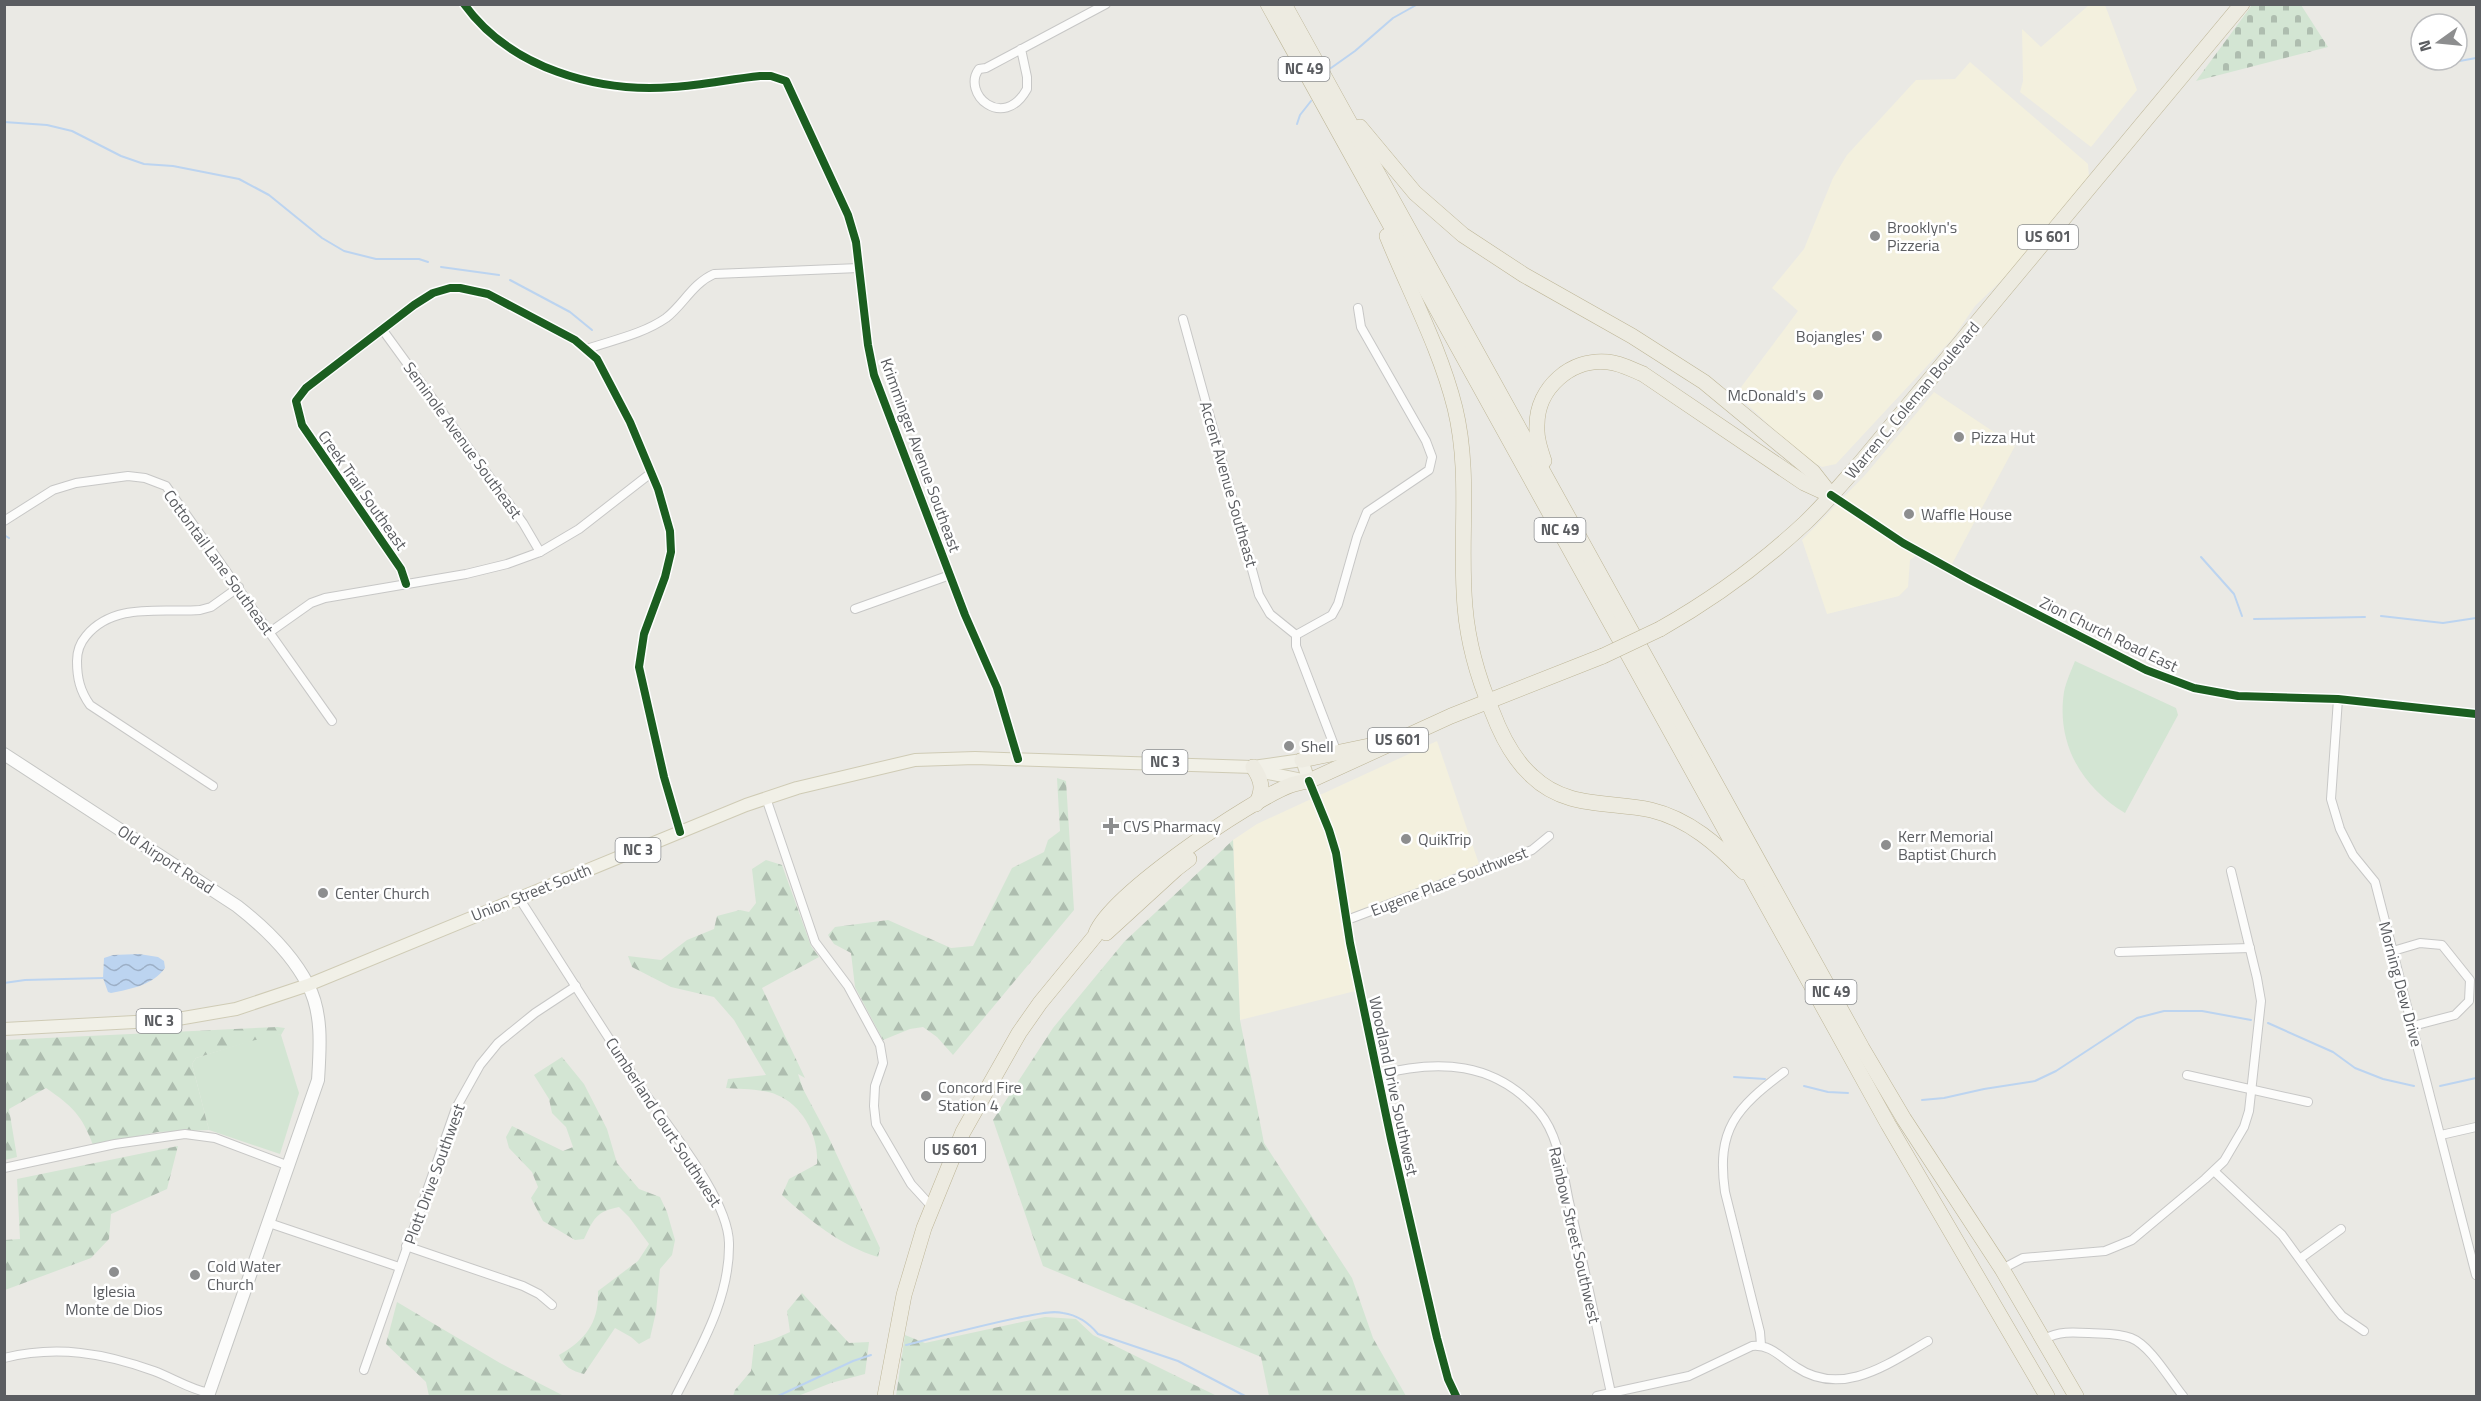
<svg xmlns="http://www.w3.org/2000/svg" width="2481" height="1401" viewBox="0 0 2481 1401" font-family="'Titillium Web',sans-serif">
<style>
.commercial{fill:#f3f0de}
.grass{fill:#d3e5d3}
.forest{fill:url(#forest-firs)}
.cemetery{fill:url(#cemetery-stones)}
.water{fill:url(#water-waves)}
.lines{fill:none;stroke-linecap:round;stroke-linejoin:round}
.stream{stroke:#bcd4f0;stroke-width:2}
.street-casing{stroke:#c7c7c6;stroke-width:10}
.secondary-casing{stroke:#c5c6c4;stroke-width:14}
.primary-casing{stroke:#cfcbb5;stroke-width:14}
.highway-casing{stroke:#bdb596;stroke-width:16}
.street{stroke:#fcfcfb;stroke-width:8}
.secondary{stroke:#fcfcfb;stroke-width:12}
.primary{stroke:#f1f0e7;stroke-width:12}
.highway{stroke:#edebe1;stroke-width:15}
.highway-bridge-casing{stroke:#bdb596;stroke-width:16;stroke-linecap:butt}
.highway-bridge{stroke:#edebe1;stroke-width:15}
.cycleway-casing{stroke:#fff;stroke-width:11}
.cycleway{stroke:#1b5e20;stroke-width:8}
.poi-dot{fill:#8d8e8f;stroke:#fff;stroke-width:2}
.labels{text-anchor:middle;stroke-width:5;stroke-linejoin:round;paint-order:stroke}
.shield{fill:#fff;stroke:#8c8e90;stroke-width:1.5}
.shield-label{font-size:15px;font-weight:bold;fill:#5b5d61}
.poi-label{font-size:16px;fill:#5b5d61;stroke:#fff;text-anchor:start}
.street-label{font-size:16px;fill:#5b5d61;stroke:#fff}
</style>
<defs>
<pattern id="forest-firs" width="22" height="20" patternUnits="userSpaceOnUse" patternTransform="scale(1.5)"><rect width="22" height="20" fill="#d3e5d3"/><path d="M5 1l3.5 6h-7zM16 11l3.5 6h-7z" fill="#aebdaf"/></pattern>
<pattern id="cemetery-stones" width="16" height="16" patternUnits="userSpaceOnUse" patternTransform="scale(1.5)"><rect width="16" height="16" fill="#d3e5d3"/><path d="M2 7V4a2 2 0 0 1 4 0v3zM10 15v-3a2 2 0 0 1 4 0v3z" fill="#aebdaf"/></pattern>
<pattern id="water-waves" width="16" height="10" patternUnits="userSpaceOnUse" patternTransform="scale(1.5)"><rect width="16" height="10" fill="#bcd4f0"/><path d="M0 5q4-4 8 0t8 0" fill="none" stroke="#9cafc6"/></pattern>
</defs>
<rect width="100%" height="100%" fill="#eae9e4"/>
<g class="commercial">
<polygon points="2089,5 2105,5 2137,90 2091,147 2020,92 2023,81 2022,29 2041,47"/>
<polygon points="1970,62 2088,164 2089,177 2010,272 1975,306 1953,338 1836,464 1822,467 1802,456 1736,394 1798,311 1772,288 1804,249 1833,178 1847,155 1916,80 1955,79"/>
<polygon points="1934,392 2015,446 1952,564 1943,570 1917,555 1910,560 1908,587 1899,596 1827,614 1802,540 1866,474"/>
<polygon points="1437,741 1479,864 1349,915 1363,989 1240,1020 1233,840 1257,824"/>
</g>
<g class="grass">
<path d="M2075,661L2176,708L2178,715L2125,813C2082,787 2056,744 2064,692C2066,682 2071,671 2075,661Z"/>
<polygon points="275,1033 281,1035 299,1093 280,1154 209,1130 192,1064 196,1058"/>
</g>
<g class="forest">
<polygon points="1057,778 1066,781 1074,910 953,1055 937,1037 923,1027 910,1029 883,1040 855,987 851,953 834,944 828,935 835,927 888,920 951,948 973,946 1012,868 1044,852 1048,840 1060,831"/>
<polygon points="1233,840 1240,1020 1264,1143 1352,1278 1373,1338 1406,1396 1269,1396 1261,1357 1043,1266 993,1120 1053,1028 1124,942"/>
<path d="M766,860L782,865L811,946L819,957L762,988L805,1078L798,1074L803,1089L828,1136L880,1248L878,1257C841,1246 809,1220 782,1195L789,1179L817,1164C819,1137 803,1105 777,1095C765,1089 740,1089 726,1088L728,1079L766,1075L734,1020L714,997L671,987L632,967L628,956L661,960L687,940L714,929L717,916L740,910L749,912L756,903L752,869Z"/>
<path d="M277,1027L285,1028L281,1035L275,1034L196,1058L192,1064L209,1130L158,1132L93,1145C82,1115 72,1106 46,1088L9,1109L17,1157L5,1160V1040Z"/>
<path d="M562,1057L584,1084L607,1129L617,1163L639,1189L660,1197L667,1212L675,1240L672,1255L660,1269L656,1312L650,1338L639,1344L631,1337L615,1328L584,1374C572,1371 564,1367 559,1355C586,1340 599,1322 598,1291L638,1261L649,1244L629,1217L619,1207C595,1212 594,1219 584,1239L575,1240L543,1221L531,1198L538,1187L532,1172L509,1148L506,1137L512,1126L563,1151L573,1147L566,1127L552,1113L549,1099L534,1075Z"/>
<polygon points="178,1146 167,1189 111,1214 109,1239 91,1258 5,1290 5,1240 20,1239 17,1179"/>
<polygon points="802,1293 849,1343 869,1342 865,1374 831,1383 798,1396 733,1396 735,1390 751,1371 754,1345 772,1340 790,1332 787,1311"/>
<polygon points="397,1302 500,1363 564,1396 429,1396 426,1382 386,1344"/>
<polygon points="1045,1317 1076,1319 1093,1335 1217,1396 896,1396 905,1335 925,1343"/>
</g>
<polygon class="cemetery" points="2252,5 2301,5 2328,47 2196,81"/>
<path class="water" d="M139,954L158,957L164,961L165,968C153,985 131,989 111,993L108,992L103,978L104,958L113,955Z"/>
<g class="lines">
<g class="stream">
<polyline points="2427,67 2476,58"/>
<polyline points="1331,68 1355,51 1393,18 1418,4"/>
<polyline points="4,122 47,125 72,131 121,156 144,164 173,166 239,179 269,195 322,238 344,251 376,259 419,259 428,262"/>
<polyline points="1297,124 1300,115 1311,101"/>
<polyline points="441,267 499,275"/>
<polyline points="510,280 570,312 592,330"/>
<polyline points="4,535 9,538"/>
<polyline points="2201,557 2234,594 2242,616"/>
<polyline points="2381,616 2443,623 2476,618"/>
<polyline points="2254,619 2365,617"/>
<polyline points="4,983 25,980 103,978"/>
<polyline points="2268,1023 2333,1052 2355,1068 2383,1079 2414,1086"/>
<polyline points="1734,1077 1765,1079"/>
<polyline points="1804,1086 1828,1092 1848,1093"/>
<polyline points="2440,1086 2476,1078"/>
<polyline points="1922,1100 1944,1098 1984,1089 2035,1081 2056,1071 2137,1018 2164,1011 2202,1011 2251,1020"/>
<path d="M906,1345C945,1335 983,1325 1022,1317C1035,1315 1050,1310 1063,1313C1077,1315 1089,1323 1098,1334L1178,1361L1245,1396"/>
<polyline points="778,1396 853,1361 871,1355"/>
</g>
<defs>
<g id="street">
<path d="M464,4C510,68 597,93 673,87C702,85 731,79 760,76H771L786,81L848,215L856,242L868,345L874,375L965,615L997,688L1018,759"/>
<path d="M1021,49L1027,77V89C1003,132 961,93 979,69L986,68L1106,4"/>
<polyline points="1183,319 1259,595 1270,614 1296,635"/>
<polyline points="382,329 523,523 540,552"/>
<path d="M587,349C613,340 643,334 666,318C683,305 693,283 714,274L859,268"/>
<polyline points="1831,495 1903,543 1970,580 2146,670 2194,688 2238,696 2338,699 2476,714"/>
<polyline points="4,521 53,490 76,483 128,476 145,478 166,486 332,721"/>
<polyline points="406,584 401,569 302,425 296,401 306,388 414,305 433,293 450,288 460,288 488,294 575,340 597,359 630,422 658,489 670,531 671,552 665,577 644,634 639,667 664,777 680,832"/>
<polyline points="855,609 950,575"/>
<polyline points="270,632 311,603 325,598 466,574 507,564 540,552 579,529 651,473"/>
<polyline points="2338,699 2331,799 2340,829 2353,855 2375,882 2476,1275"/>
<polyline points="1337,753 1296,646 1296,635 1332,615 1338,604 1357,537 1367,512 1429,470 1432,457 1426,441 1361,327 1358,308"/>
<polyline points="1309,781 1329,830 1336,853 1350,943 1391,1139 1437,1338 1448,1379 1456,1396"/>
<path d="M213,786L90,705C80,691 77,678 77,661C77,651 80,643 86,636C114,602 161,613 200,610L211,607L239,587"/>
<polyline points="766,798 815,942 848,986 880,1045 883,1063 875,1086 874,1106 876,1124 911,1184 932,1207"/>
<path d="M519,898C559,960 599,1024 640,1086C666,1125 728,1197 729,1243C730,1299 700,1348 676,1396"/>
<polyline points="1347,920 1532,850 1549,836"/>
<polyline points="2393,951 2420,943 2442,945 2470,980 2469,1001 2455,1015 2413,1026"/>
<polyline points="2119,952 2250,948"/>
<path d="M1377,1075C1438,1059 1495,1061 1539,1112C1559,1135 1563,1174 1569,1202C1584,1265 1597,1329 1611,1393"/>
<polyline points="2187,1075 2308,1102"/>
<polyline points="2441,1135 2476,1127"/>
<polyline points="4,1168 115,1144 185,1134 215,1138 289,1166"/>
<polyline points="2214,1171 2282,1235 2333,1305 2342,1316 2364,1331"/>
<polyline points="269,1223 399,1267"/>
<polyline points="406,1246 523,1286 539,1294 552,1305"/>
<polyline points="2301,1258 2341,1229"/>
<polyline points="2002,1269 2023,1258 2105,1251 2132,1240 2205,1179 2224,1161 2244,1127 2249,1111 2261,1001 2257,978 2231,871"/>
<path d="M2044,1339C2059,1331 2073,1332 2089,1333C2103,1334 2118,1333 2131,1338C2150,1345 2170,1380 2183,1396"/>
<path d="M1761,1345L1760,1332L1725,1192C1716,1129 1736,1108 1784,1072"/>
<path d="M4,1358C57,1345 104,1353 154,1371C173,1378 189,1389 209,1393"/>
<polyline points="364,1370 456,1108 480,1065 498,1043 535,1013 576,986"/>
<path d="M1597,1396L1689,1376L1752,1346C1771,1344 1781,1358 1796,1367C1842,1398 1888,1364 1928,1341"/>
</g>
<path id="secondary" d="M4,754L237,906C264,927 292,954 308,985C323,1013 320,1049 318,1080L208,1396"/>
<g id="primary">
<polyline points="1254,767 1268,773 1307,781"/>
<polyline points="4,1029 172,1020 236,1009 308,985 746,805 797,788 915,760 975,758 1253,767 1302,760 1309,781"/>
</g>
<g id="highway">
<polyline points="1268,4 1888,1124 2047,1396"/>
<polyline points="1284,4 1862,1048 1904,1119 2002,1269 2076,1396"/>
<polyline points="1360,127 1415,193 1463,235 1524,275 1632,336 1704,382 1813,472 1831,495"/>
<path d="M1387,236C1410,293 1440,348 1455,408C1471,474 1459,540 1465,607C1468,643 1478,678 1492,711C1501,735 1513,759 1532,776C1566,809 1609,801 1651,810C1689,819 1718,845 1744,872"/>
<path d="M1544,461C1540,449 1536,437 1537,425C1537,388 1571,358 1608,362C1620,363 1631,369 1643,374L1804,483L1828,494"/>
<path d="M1660,629C1713,599 1761,564 1805,523C1825,504 1843,482 1861,462L2242,4"/>
<polyline points="1302,760 1369,746"/>
<path d="M1253,767C1262,780 1264,790 1256,804"/>
<polyline points="1106,933 1176,869 1189,859"/>
<path d="M885,1396L904,1295L924,1228L963,1132L1019,1033L1040,1003L1095,936C1105,898 1252,799 1291,785C1296,783 1303,782 1309,781L1451,716L1603,656"/>
</g>
</defs>
<use href="#street" class="street-casing"/>
<use href="#secondary" class="secondary-casing"/>
<use href="#primary" class="primary-casing"/>
<use href="#highway" class="highway-casing"/>
<use href="#street" class="street"/>
<use href="#secondary" class="secondary"/>
<use href="#primary" class="primary"/>
<use href="#highway" class="highway"/>
<defs>
<polyline id="highway-bridge" points="1603,656 1660,629"/>
</defs>
<use href="#highway-bridge" class="highway-bridge-casing"/>
<use href="#highway-bridge" class="highway-bridge"/>
<defs>
<g id="cycleway">
<path d="M464,4C510,68 597,93 673,87C702,85 731,79 760,76H771L786,81L848,215L856,242L868,345L874,375L965,615L997,688L1018,759"/>
<polyline points="1831,495 1903,543 1970,580 2146,670 2194,688 2238,696 2338,699 2476,714"/>
<polyline points="406,584 401,569 302,425 296,401 306,388 414,305 433,293 450,288 460,288 488,294 575,340 597,359 630,422 658,489 670,531 671,552 665,577 644,634 639,667 664,777 680,832"/>
<polyline points="1309,781 1329,830 1336,853 1350,943 1391,1139 1437,1338 1448,1379 1456,1396"/>
</g>
</defs>
<use href="#cycleway" class="cycleway-casing"/>
<use href="#cycleway" class="cycleway"/>
</g>
<g class="poi-dot">
<circle cx="1875" cy="236" r="6"/>
<circle cx="1877" cy="336" r="6"/>
<circle cx="1818" cy="395" r="6"/>
<circle cx="1959" cy="437" r="6"/>
<circle cx="1909" cy="514" r="6"/>
<circle cx="1289" cy="746" r="6"/>
<path d="M1108 817h6v6h6v6h-6v6h-6v-6h-6v-6h6z"/>
<circle cx="1406" cy="839" r="6"/>
<circle cx="1886" cy="845" r="6"/>
<circle cx="323" cy="893" r="6"/>
<circle cx="926" cy="1096" r="6"/>
<circle cx="114" cy="1272" r="6"/>
<circle cx="195" cy="1275" r="6"/>
</g>
<g class="labels">
<g class="shield">
<rect x="1278.5" y="57" width="51" height="24" rx="4.5"/>
<rect x="2018" y="225" width="60" height="24" rx="4.5"/>
<rect x="1534.5" y="518" width="51" height="24" rx="4.5"/>
<rect x="1368" y="728" width="60" height="24" rx="4.5"/>
<rect x="1142.5" y="750" width="45" height="24" rx="4.5"/>
<rect x="615.5" y="838" width="45" height="24" rx="4.5"/>
<rect x="1805.5" y="980" width="51" height="24" rx="4.5"/>
<rect x="136.5" y="1009" width="45" height="24" rx="4.5"/>
<rect x="925" y="1138" width="60" height="24" rx="4.5"/>
</g>
<g class="shield-label">
<text x="1304" y="74">NC 49</text>
<text x="2048" y="242">US 601</text>
<text x="1560" y="535">NC 49</text>
<text x="1398" y="745">US 601</text>
<text x="1165" y="767">NC 3</text>
<text x="638" y="855">NC 3</text>
<text x="1831" y="997">NC 49</text>
<text x="159" y="1026">NC 3</text>
<text x="955" y="1155">US 601</text>
</g>
<g class="poi-label">
<text x="1887" y="233">Brooklyn's<tspan x="1887" dy="18">Pizzeria</tspan></text>
<text x="1865" y="342" text-anchor="end">Bojangles'</text>
<text x="1806" y="401" text-anchor="end">McDonald's</text>
<text x="1971" y="443">Pizza Hut</text>
<text x="1921" y="520">Waffle House</text>
<text x="1301" y="752">Shell</text>
<text x="1123" y="832">CVS Pharmacy</text>
<text x="1898" y="842">Kerr Memorial<tspan x="1898" dy="18">Baptist Church</tspan></text>
<text x="1418" y="845">QuikTrip</text>
<text x="335" y="899">Center Church</text>
<text x="938" y="1093">Concord Fire<tspan x="938" dy="18">Station 4</tspan></text>
<text x="207" y="1272">Cold Water<tspan x="207" dy="18">Church</tspan></text>
<text x="114" y="1297" text-anchor="middle">Iglesia<tspan x="114" dy="18">Monte de Dios</tspan></text>
</g>
<g class="street-label">
<text transform="translate(1912 400) rotate(-50)" y="6">Warren C. Coleman Boulevard</text>
<text transform="translate(463 440) rotate(54)" y="6">Seminole Avenue Southeast</text>
<text transform="translate(921 455) rotate(70)" y="6">Krimminger Avenue Southeast</text>
<text transform="translate(1229 484) rotate(74)" y="6">Accent Avenue Southeast</text>
<text transform="translate(363 490) rotate(55)" y="6">Creek Trail Southeast</text>
<text transform="translate(219 562) rotate(54)" y="6">Cottontail Lane Southeast</text>
<text transform="translate(2109 634) rotate(26)" y="6">Zion Church Road East</text>
<text transform="translate(166 859) rotate(33)" y="6">Old Airport Road</text>
<text transform="translate(1449 881) rotate(-21)" y="6">Eugene Place Southwest</text>
<text transform="translate(531 892) rotate(-22)" y="6">Union Street South</text>
<text transform="translate(2401 984) rotate(75)" y="6">Morning Dew Drive</text>
<text transform="translate(1394 1086) rotate(78)" y="6">Woodland Drive Southwest</text>
<text transform="translate(664 1122) rotate(57)" y="6">Cumberland Court Southwest</text>
<text transform="translate(434 1174) rotate(-70)" y="6">Plott Drive Southwest</text>
<text transform="translate(1575 1235) rotate(77)" y="6">Rainbow Street Southwest</text>
</g>
</g>
<rect width="2481" height="1401" fill="none" stroke="#5b5d61" stroke-width="12"/>
<g transform="translate(2439 42) rotate(255)"><circle r="28" fill="#ffffff" stroke="#bdbec0" stroke-width="1.5"/>
<path d="M0-4.5L10 22L0 15L-10 22Z" fill="#8d8e8f"/>
<text y="-9" font-size="16" font-weight="bold" text-anchor="middle" fill="#5b5d61">N</text>
</g>
</svg>
